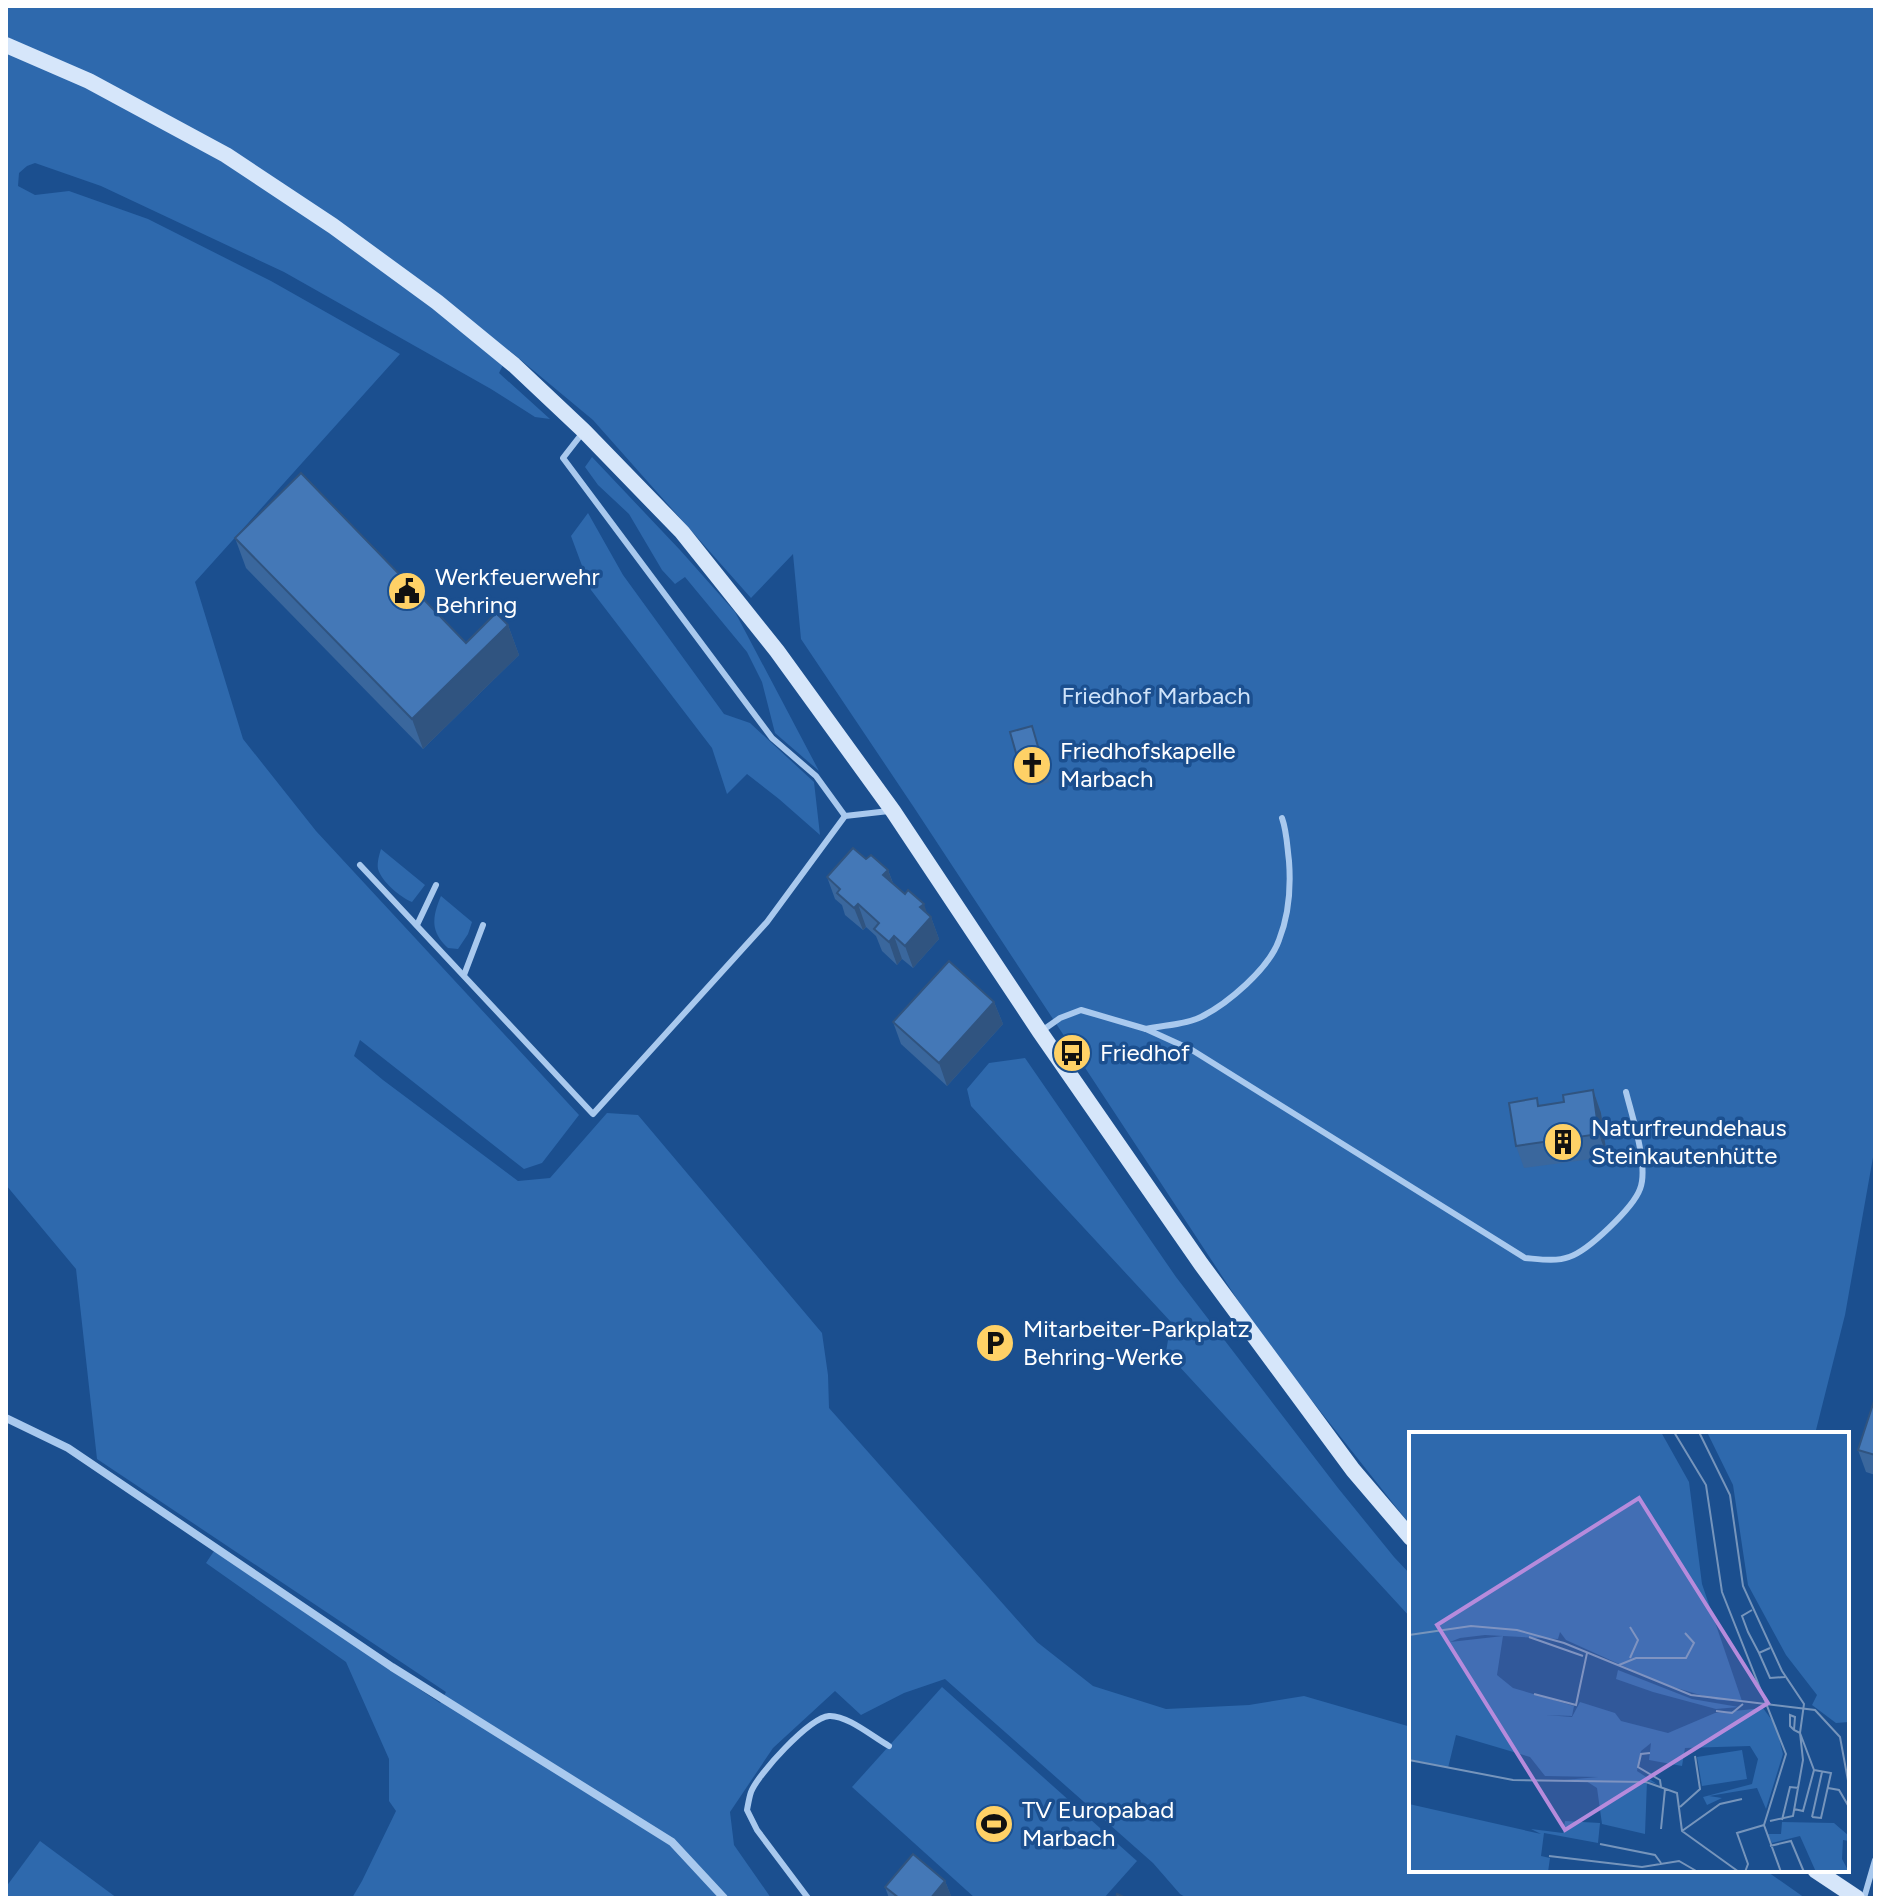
<svg xmlns="http://www.w3.org/2000/svg" width="1881" height="1904" viewBox="0 0 1881 1904" font-family="Figtree,sans-serif">
<style>
.green{fill:#2e69ad}
.lines{fill:none;stroke-linecap:round;stroke-linejoin:round}
.lane{stroke:#a9c9ee;stroke-width:6}
.street{stroke:#a9c9ee;stroke-width:8}
.secondary{stroke:#d6e6fa;stroke-width:16}
.wall{fill:#3a679d}
.shaded-wall{fill:#305480}
.building{fill:#4478b7;stroke:#305480;stroke-width:2}
.labels{text-anchor:middle;stroke-width:7;stroke-linejoin:round;paint-order:stroke}
.poi-label{font-size:24px;fill:#fff;stroke:#1b4f8f;text-anchor:start}
.park-label{font-size:24px;fill:#cfe3fa;stroke:#1b4f8f}
.inset-road{fill:none;stroke:#7695bc;stroke-width:2}
.view{fill:#b68bdc;fill-opacity:0.15;stroke:#b68bdc;stroke-width:4}
.inset-edge{fill:none;stroke:#fff;stroke-width:4}
</style>
<rect width="100%" height="100%" fill="#1b4f8f"/>
<g class="green">
<polygon points="6,6 1875,6 1875,1146 1845,1315 1815,1434 1411,1434 1411,1526 1264,1340 913,806 801,639 793,554 751,598 593,420 510,351 499,373 550,419 535,417 491,389 284,272 101,186 35,163 27,166 19,173 18,186 35,195 69,191 148,219 271,281 400,354 195,582 243,739 316,831 579,1115 542,1163 524,1169 360,1040 354,1056 383,1080 518,1181 550,1178 607,1113 638,1115 822,1333 828,1375 829,1408 1037,1642 1093,1686 1166,1709 1249,1705 1304,1696 1411,1727 1411,1870 1765,1870 1805,1898 1187,1898 1180,1894 1153,1863 945,1679 904,1693 861,1715 835,1691 773,1748 730,1812 734,1845 771,1898 352,1898 362,1881 396,1811 389,1801 389,1759 346,1662 206,1563 214,1551 440,1703 446,1692 97,1459 76,1269 6,1185"/>
<polygon points="592,457 680,550 735,612 819,771 775,733 762,682 747,652 685,577 675,584 662,570 629,514 598,485 585,467"/>
<polygon points="588,513 623,575 724,714 750,723 814,782 820,835 779,799 747,774 727,794 712,748 591,590 571,536"/>
<path d="M381,849L425,885L412,902C400,897 382,882 378,869C377,862 379,856 381,849Z"/>
<path d="M441,896L472,922L468,934L458,949L448,948C430,932 432,917 441,896Z"/>
<polygon points="1025,1058 1176,1277 1338,1488 1394,1557 1411,1575 1411,1618 1166,1352 1171,1322 971,1106 967,1089 989,1063"/>
<polygon points="942,1687 1137,1861 1104,1898 975,1898 852,1787"/>
<polygon points="40,1841 117,1898 6,1898 6,1887"/>
</g>
<g class="lines">
<g class="lane">
<polyline points="584,431 563,458 772,738 816,776 845,816"/>
<polyline points="360,865 593,1114 767,922 845,816 889,811"/>
<polyline points="417,925 436,885"/>
<polyline points="464,975 483,925"/>
<path d="M1146,1029C1163,1025 1185,1025 1201,1017C1227,1004 1269,969 1279,940C1289,915 1291,888 1289,861C1287,846 1287,832 1282,818"/>
<path d="M1043,1030L1060,1018L1081,1010L1146,1029L1192,1050L1525,1258C1538,1259 1556,1262 1569,1257C1588,1251 1633,1208 1640,1189C1649,1167 1632,1116 1626,1092"/>
<path d="M808,1898L757,1830L747,1810C748,1805 749,1798 751,1792C758,1774 809,1718 829,1716C847,1715 873,1737 889,1746"/>
<polyline points="1864,1898 1875,1860"/>
</g>
<polyline class="street" points="6,1418 68,1448 392,1667 672,1842 724,1898"/>
<g class="secondary">
<polyline points="6,45 89,81 226,155 333,226 437,302 514,365 584,431 682,532 777,651 893,811 1040,1032 1201,1264 1353,1470 1411,1538"/>
<polyline points="1815,1870 1857,1898"/>
</g>
</g>
<g class="wall">
<polygon points="235,538 466,643 508,625 519,655 423,749 246,568"/>
<polygon points="1032,726 1049,782 1028,789 1022,774"/>
<polygon points="866,859 888,870 893,883 931,917 939,939 913,968 902,959 897,965 882,951 876,936 866,927 863,930 845,915 842,905 835,899 827,877"/>
<polygon points="994,1002 1003,1024 947,1086 901,1044 893,1022"/>
<polygon points="1593,1090 1601,1113 1607,1157 1524,1168 1516,1146 1539,1105 1564,1102"/>
<polygon points="1875,1398 1875,1475 1866,1472 1858,1450"/>
<polygon points="945,1881 951,1896 949,1898 889,1898 885,1887"/>
</g>
<g class="shaded-wall">
<polygon points="508,625 519,655 423,749 412,719"/>
<polygon points="888,870 896,892 883,875"/>
<polygon points="858,904 866,927 863,930 854,908"/>
<polygon points="924,904 929,919 931,917 939,939 913,968 905,946 920,907"/>
<polygon points="894,936 902,959 897,965 889,942"/>
<polygon points="994,1002 1003,1024 947,1086 939,1063"/>
<polygon points="1593,1090 1601,1113 1607,1157 1599,1134"/>
<polygon points="945,1881 951,1896 949,1898 931,1898"/>
</g>
<g class="building">
<polygon points="301,473 466,643 496,613 508,625 412,719 235,538"/>
<polygon points="1032,726 1044,767 1022,774 1010,732"/>
<polygon points="853,848 866,859 871,855 888,870 883,875 905,894 908,890 924,904 920,907 931,917 905,946 894,936 889,942 874,929 879,923 858,904 854,908 837,893 840,889 827,877"/>
<polygon points="949,961 994,1002 939,1063 893,1022"/>
<polygon points="1593,1090 1599,1134 1516,1146 1509,1103 1537,1098 1538,1106 1564,1102 1563,1095"/>
<polygon points="1875,1398 1875,1455 1858,1450"/>
<polygon points="913,1854 945,1881 931,1898 899,1898 885,1887"/>
<polygon points="1117,1894 1126,1898 1116,1898"/>
</g>
<defs>
<symbol id="civic-disc" viewBox="-11 -11 22 22"><circle r="9.5" fill="#ffd166" stroke="#1b4f8f"/><path d="M-.6-6.5H3V-4.5H.6V-3L4-1V1h2V6H-6V1h2V-1L-.6-3ZM-1.2 2.5V6h2.4V2.5Z" fill="#111"/></symbol>
<symbol id="church-disc" viewBox="-11 -11 22 22"><circle r="9.5" fill="#ffd166" stroke="#1b4f8f"/><path d="M-1.2-6h2.4v3.5h3.3v2.4h-3.3V6h-2.4V-.1h-3.3v-2.4h3.3Z" fill="#111"/></symbol>
<symbol id="bus-disc" viewBox="-11 -11 22 22"><circle r="9.5" fill="#ffd166" stroke="#1b4f8f"/><path d="M-5-6H5V4H4V6H2V4H-2V6H-4V4H-5ZM-3.5-4V0h7V-4ZM-3.5 1.2v1.5H-2V1.2ZM2 1.2v1.5H3.5V1.2Z" fill="#111"/></symbol>
<symbol id="building-disc" viewBox="-11 -11 22 22"><circle r="9.5" fill="#ffd166" stroke="#1b4f8f"/><path d="M-4-6H4V6H1V3H-1V6H-4ZM-2.5-4.3h1.7v1.8h-1.7ZM.8-4.3h1.7v1.8H.8ZM-2.5-1h1.7V.8h-1.7ZM.8-1h1.7V.8H.8Z" fill="#111"/></symbol>
<symbol id="parking-disc" viewBox="-11 -11 22 22"><circle r="9.5" fill="#ffd166" stroke="#1b4f8f"/><path d="M-3.5-5.5H1a3.5 3.5 0 0 1 0 7H-1V5.5H-3.5ZM-1-3.4V-.6H.8a1.4 1.4 0 0 0 0-2.8Z" fill="#111"/></symbol>
<symbol id="stadium-disc" viewBox="-11 -11 22 22"><circle r="9.5" fill="#ffd166" stroke="#1b4f8f"/><path d="M0-5a6.5 5 0 1 0 0 10a6.5 5 0 1 0 0-10ZM-3.5-1.8h7v3.6h-7Z" fill="#111"/></symbol>
</defs>
<g fill-rule="evenodd">
<use href="#civic-disc" x="385" y="569" width="44" height="44"/>
<use href="#church-disc" x="1010" y="743" width="44" height="44"/>
<use href="#bus-disc" x="1050" y="1031" width="44" height="44"/>
<use href="#building-disc" x="1541" y="1120" width="44" height="44"/>
<use href="#parking-disc" x="973" y="1321" width="44" height="44"/>
<use href="#stadium-disc" x="972" y="1802" width="44" height="44"/>
</g>
<g class="labels">
<g class="poi-label">
<text x="435" y="585">Werkfeuerwehr<tspan x="435" dy="28">Behring</tspan></text>
<text x="1060" y="759">Friedhofskapelle<tspan x="1060" dy="28">Marbach</tspan></text>
<text x="1100" y="1061">Friedhof</text>
<text x="1591" y="1136">Naturfreundehaus<tspan x="1591" dy="28">Steinkautenhütte</tspan></text>
<text x="1023" y="1337">Mitarbeiter-Parkplatz<tspan x="1023" dy="28">Behring-Werke</tspan></text>
<text x="1022" y="1818">TV Europabad<tspan x="1022" dy="28">Marbach</tspan></text>
</g>
<g class="park-label">
<text x="1156" y="704">Friedhof Marbach</text>
</g>
</g>
<g transform="translate(1409 1432)">
<rect width="440" height="440" fill="#1b4f8f"/>
<path d="M0,0H252L280,50L293,152L333,269L308,268L254,252L157,208L151,200L149,207L76,203L51,206L41,210L94,204L88,243L104,256L165,274L163,284L137,283L163,285L171,270L206,281L212,289L259,301L306,281L354,276L367,294L374,322L357,377L348,356L300,364L313,366L298,373L294,365L343,352L349,327L341,314L276,316L273,334L240,328L242,311L232,319L228,339L248,352L238,349L236,402L193,392L188,356L177,349L155,348L189,345L136,344L121,325L47,303L39,336L0,327ZM298,0H440V290L427,291L403,273L408,263L377,223L339,153L324,53ZM209,238L283,267L330,275L307,277L244,260L207,247ZM333,318L338,347L293,354L288,325ZM0,372L132,402L122,397L154,401L156,389L191,391L189,411L135,401L132,424L141,426L139,440H0ZM373,390L425,391L440,404V409L434,408L433,427L440,440H407L391,404L363,411L358,402H372Z" fill="#2e69ad"/>
<path class="inset-road" d="M265,0L297,53L313,160L377,322L355,393L372,440M290,0L321,63L334,154L373,239L395,272L391,301L405,338L394,379L385,377M343,178L333,184L339,200L350,221L361,216M221,195L229,208L221,226M0,203L62,194L108,198L155,211L282,263L406,278L431,305L440,354M120,205L174,224M350,221L361,246L376,245M210,233L227,226H277L285,211L276,201M125,262L167,273L178,221M307,279L323,281L334,272M241,321L232,322L229,335L251,348L252,355M0,328L104,348L237,350L268,361L273,399L330,440M419,356L430,358L440,375M271,375L291,357L286,324M403,385L412,386L422,341L405,338M403,385L413,340M373,388L381,355L390,356M361,389L384,384L394,328L391,301L385,298L381,294V283L386,285L385,298M252,397L256,357M273,399L311,372L333,367M191,412L246,423L252,431M361,414L382,409L395,440M140,424L233,435L270,429L289,440M336,440L339,432L328,401L355,393"/>
<path class="view" d="M230,66L359,271L156,398L28,193Z"/>
<rect width="440" height="440" class="inset-edge"/>
</g>
<rect width="1881" height="1904" fill="none" stroke="#ffffff" stroke-width="16"/>
</svg>
